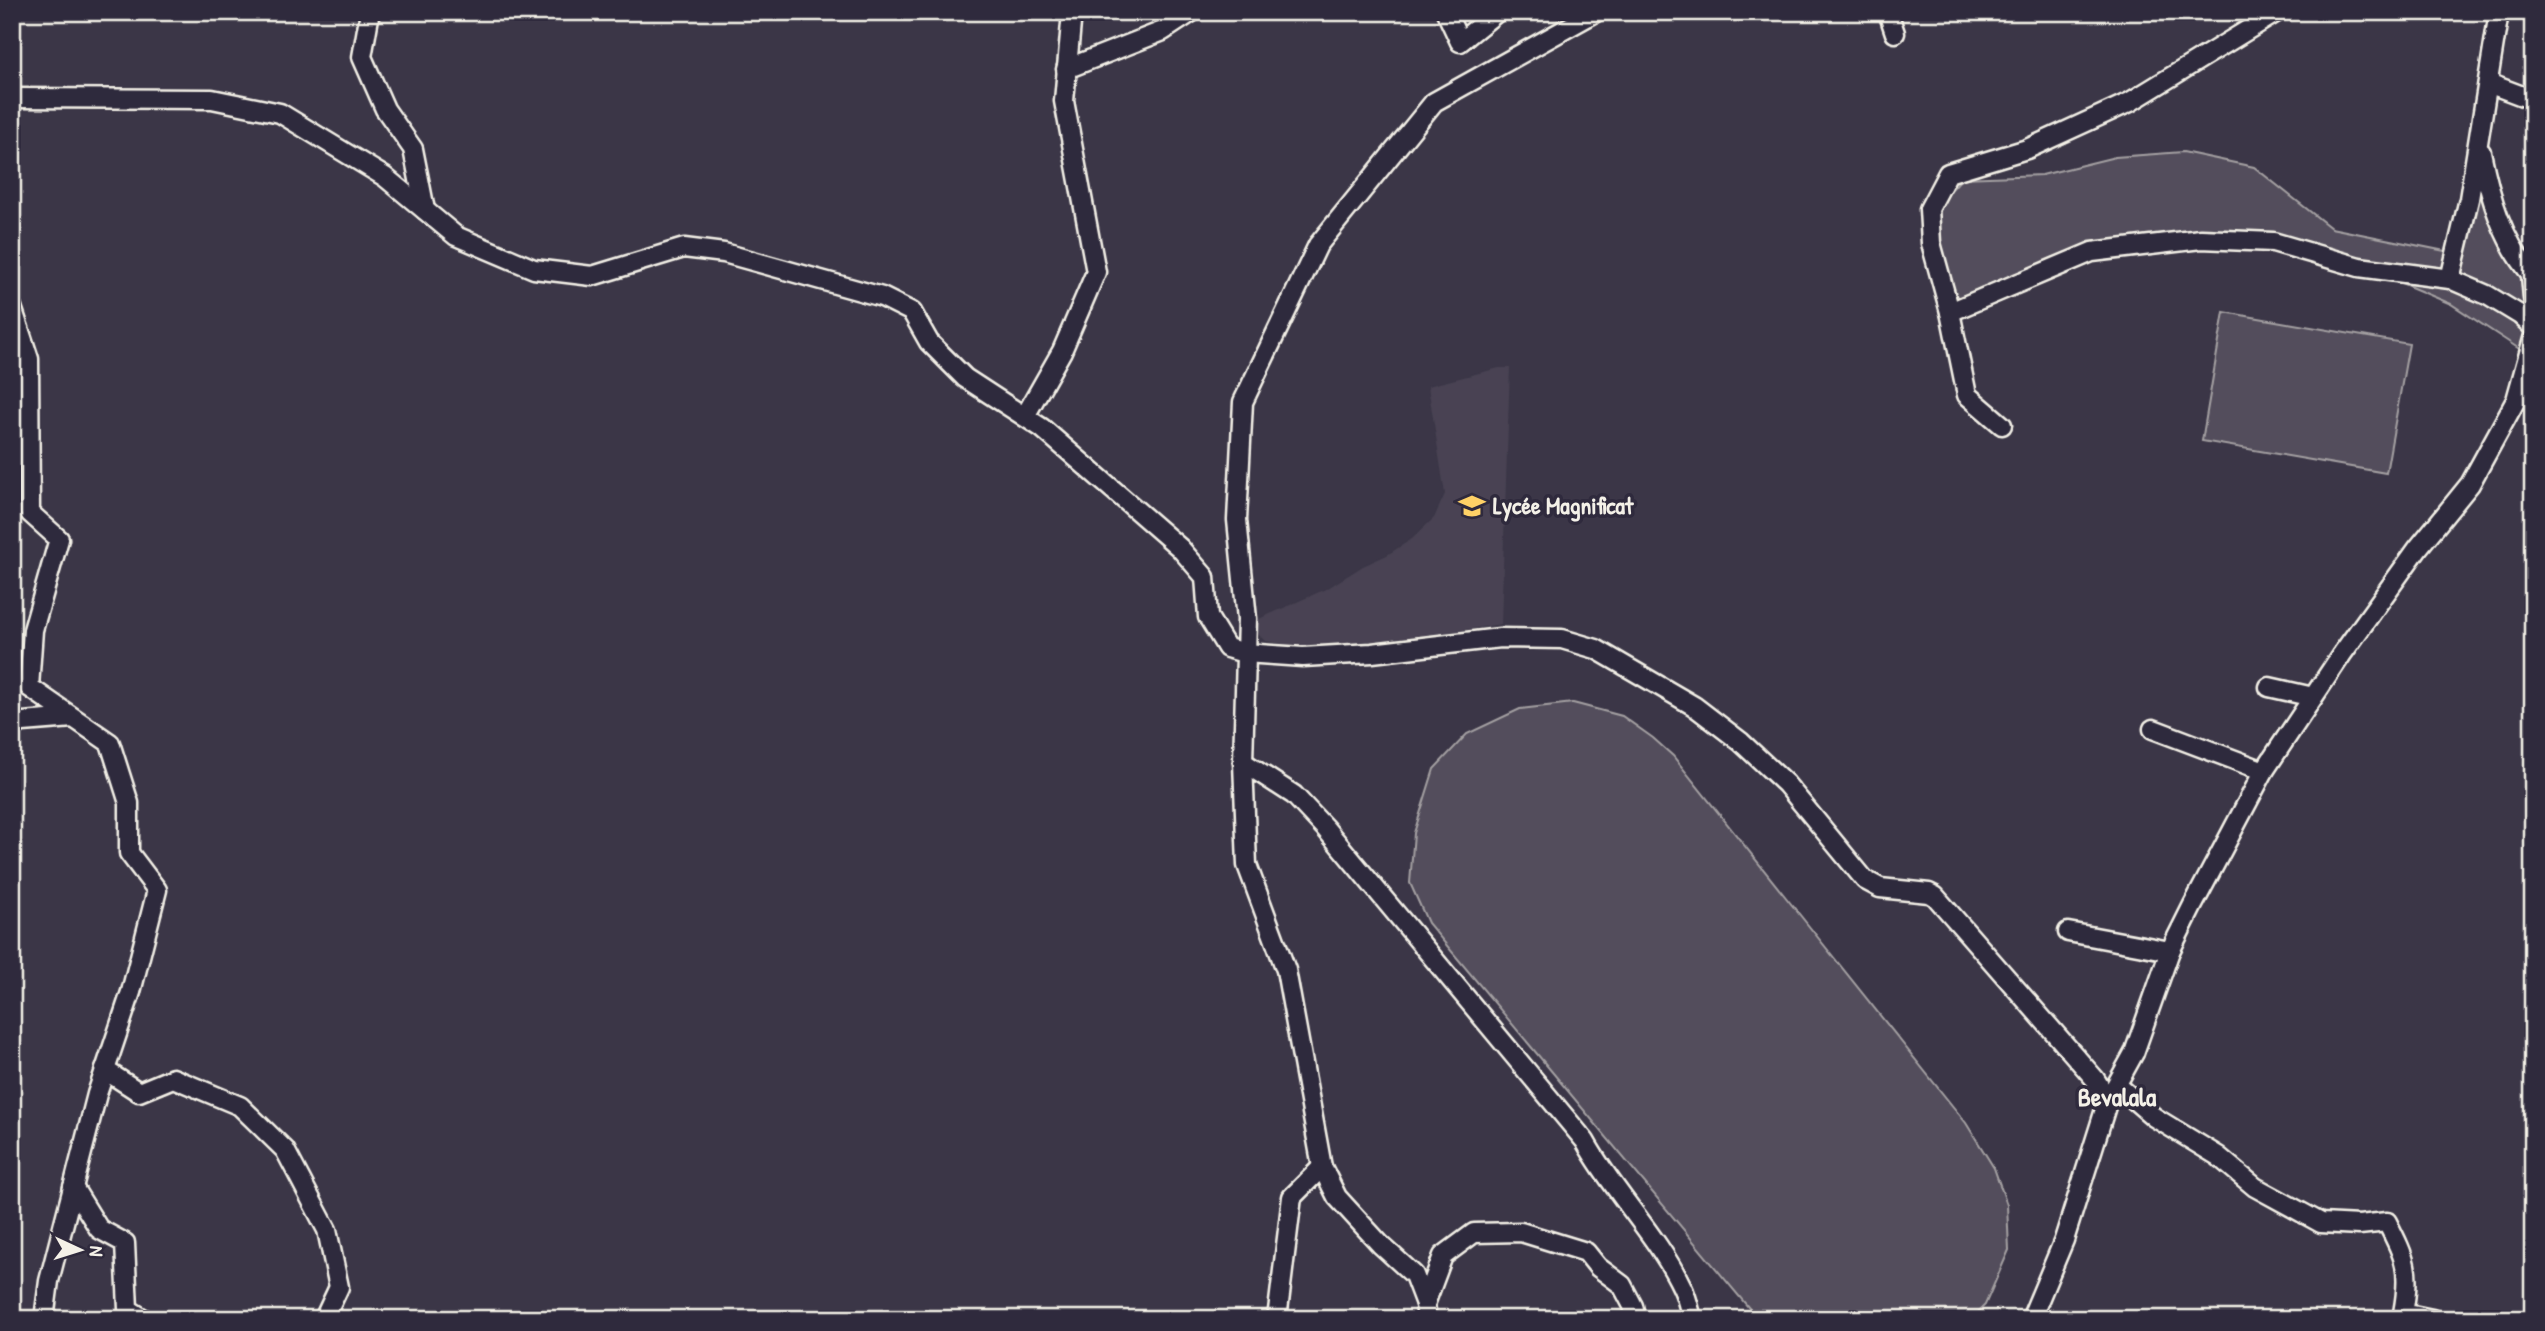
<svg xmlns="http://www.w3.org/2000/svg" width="2545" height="1331" viewBox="0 0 2545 1331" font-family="'Patrick Hand',sans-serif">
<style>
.built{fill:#484352}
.green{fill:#534e5c;stroke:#a4a0a2;stroke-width:2}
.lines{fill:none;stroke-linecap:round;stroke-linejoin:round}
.minor-casing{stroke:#f4f1e8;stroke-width:23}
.minor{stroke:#2f2a3d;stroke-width:18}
.labels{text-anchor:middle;stroke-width:7;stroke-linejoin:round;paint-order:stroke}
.poi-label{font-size:24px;font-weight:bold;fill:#f4f1e8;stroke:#2f2a3d;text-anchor:start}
.neighbourhood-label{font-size:26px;font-weight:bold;fill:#f4f1e8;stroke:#2f2a3d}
</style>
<rect width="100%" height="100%" fill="#3b3647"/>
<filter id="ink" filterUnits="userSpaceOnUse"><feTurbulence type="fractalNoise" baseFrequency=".0143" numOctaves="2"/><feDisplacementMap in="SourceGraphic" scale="14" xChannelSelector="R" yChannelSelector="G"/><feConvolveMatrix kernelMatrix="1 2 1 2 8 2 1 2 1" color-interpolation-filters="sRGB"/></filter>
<g filter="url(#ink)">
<polygon class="built" points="1499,368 1510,368 1501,624 1382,644 1320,651 1265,641 1258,634 1259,619 1328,588 1363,566 1387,555 1412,539 1434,518 1445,494 1428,386"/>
<g class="green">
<path d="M2183,152L2254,167L2331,228L2465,255L2480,197C2494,207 2494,226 2501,241C2509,259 2518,275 2533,287V358L2451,304L2309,244L2211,232L2129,239L2064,257L1980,288L1955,304C1949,279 1935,241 1938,215C1940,200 1952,189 1962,178L2042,175L2115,157Z"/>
<polygon points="2224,312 2409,344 2386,473 2202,441"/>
<polygon points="1573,703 1622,716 1653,738 1673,756 1966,1123 1994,1168 2007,1205 2009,1250 1985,1305 1971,1319 1758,1319 1428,923 1410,883 1414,833 1434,769 1467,734 1520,709"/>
</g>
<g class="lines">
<defs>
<g id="minor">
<polyline points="370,12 362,57 385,109 413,149 425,210"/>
<polyline points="1446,12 1460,42 1497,12"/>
<polyline points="1888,12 1895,33"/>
<polyline points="1066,69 1163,31 1192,12"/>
<polyline points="2488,83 2533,100"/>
<polyline points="12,98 212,99 280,113 385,177 456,236 534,269 592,276 684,248 724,253 882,297 912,312 929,342 965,378 1042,428 1180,548 1205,577 1208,617 1227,648 1245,653 1303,657 1372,653 1500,638 1562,639 1596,649 1694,706 1741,742 1786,784 1865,880 1880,888 1929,893 1935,896 2095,1079 2108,1100"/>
<path d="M2481,152C2490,197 2502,241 2533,276"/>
<polyline points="2531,275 2533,298"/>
<polyline points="2450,279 2469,199 2499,12"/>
<polyline points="12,307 29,359 30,513 59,539 33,630 29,687 110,743 129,803 129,853 157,890 131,992 97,1094 49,1281 44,1319"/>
<polyline points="1950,312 2092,252 2201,239 2273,242 2359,267 2450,279 2487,295 2520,315 2533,327"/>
<polyline points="1025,416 1062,351 1096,272 1064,101 1072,12"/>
<polyline points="2002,425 1967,395 1950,312 1931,243 1929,209 1948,173 2027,149 2130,102 2277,12"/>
<polyline points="2269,687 2313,697"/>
<polyline points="12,726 23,722 73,718"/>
<polyline points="2153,729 2264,771"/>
<path d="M1243,762L1294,795L1325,828L1585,1141C1613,1192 1658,1236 1682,1287C1687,1297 1689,1308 1692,1319"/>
<polyline points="2068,932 2170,951"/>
<polyline points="105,1070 139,1092 173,1078 240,1106 285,1150 327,1230 339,1287 324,1319"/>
<path d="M2118,1086L2154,1117L2218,1156L2255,1187L2321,1223L2359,1225L2387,1222C2406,1260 2411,1270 2403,1313L2432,1319"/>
<polyline points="73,1187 99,1229 125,1243 128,1309 144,1319"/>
<polyline points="1425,1304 1443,1256 1474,1233 1521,1232 1586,1252 1598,1267 1622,1285 1633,1306 1636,1319"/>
<polyline points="1277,1319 1292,1197 1322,1167"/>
<polyline points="1427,1319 1425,1304 1414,1275 1380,1244 1337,1197 1322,1167 1286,970 1247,865 1243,762 1247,619 1237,520 1243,402 1318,245 1434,102 1596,12"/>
<polyline points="2031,1319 2064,1240 2108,1100 2134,1053 2170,951 2193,905 2264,771 2342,654 2418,548 2470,484 2516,400 2533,339"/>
</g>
</defs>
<use href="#minor" class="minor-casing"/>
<use href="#minor" class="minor"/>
</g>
</g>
<defs>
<symbol id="school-bare" viewBox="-9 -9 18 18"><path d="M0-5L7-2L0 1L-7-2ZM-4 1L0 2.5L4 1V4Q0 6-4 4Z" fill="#ffd166" stroke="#2f2a3d" stroke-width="2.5" paint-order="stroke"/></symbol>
</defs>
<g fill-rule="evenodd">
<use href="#school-bare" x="1453" y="487" width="38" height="38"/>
</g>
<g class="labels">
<g class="poi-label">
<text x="1493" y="514">Lycée Magnificat</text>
</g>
<g class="neighbourhood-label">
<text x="2117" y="1106">Bevalala</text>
</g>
</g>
<rect width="2545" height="1331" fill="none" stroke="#2f2a3d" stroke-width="42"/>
<rect x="21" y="21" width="2503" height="1289" fill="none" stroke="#f4f1e8" stroke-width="2.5" filter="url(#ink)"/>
<g transform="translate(80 1250) rotate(94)" stroke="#2f2a3d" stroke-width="5" paint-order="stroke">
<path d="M0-5L12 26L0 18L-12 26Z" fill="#f4f1e8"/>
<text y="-10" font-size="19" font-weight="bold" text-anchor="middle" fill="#f4f1e8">N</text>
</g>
</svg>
